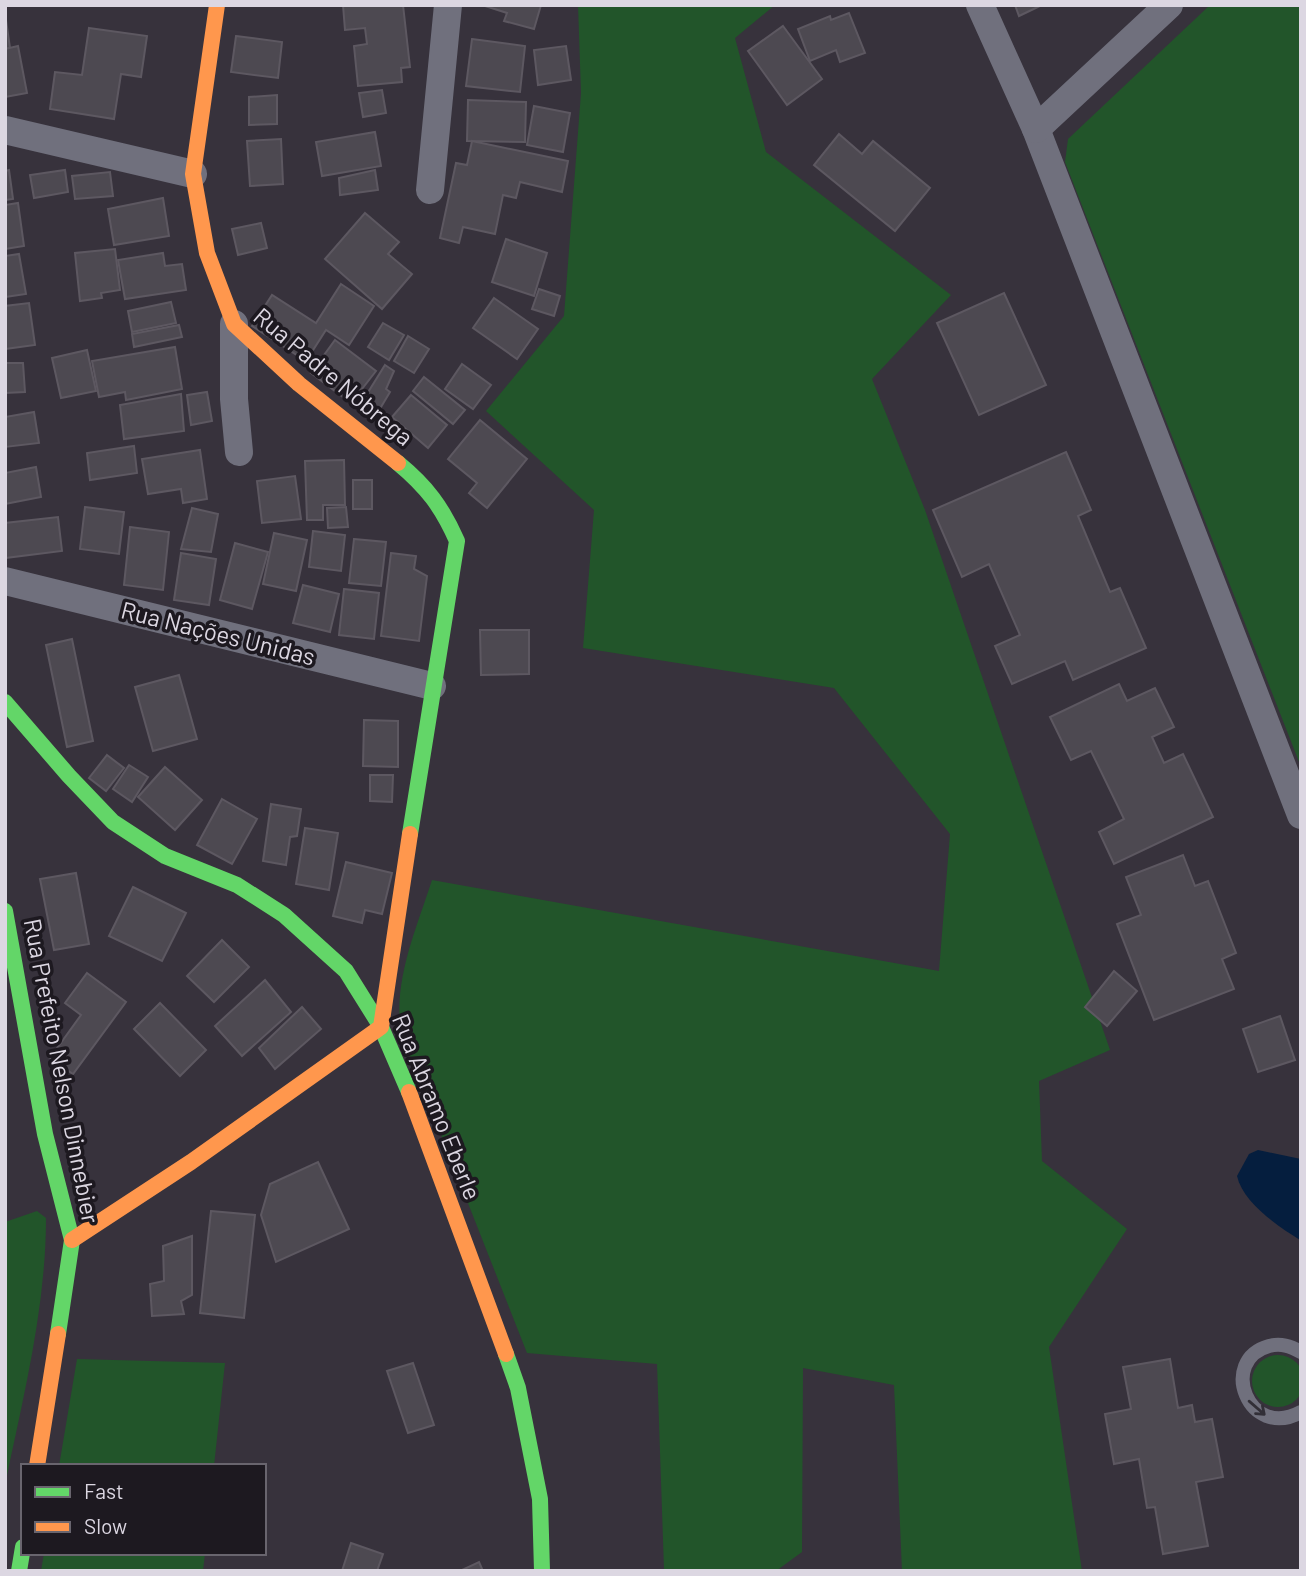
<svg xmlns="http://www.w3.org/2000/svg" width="1306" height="1576" viewBox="0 0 1306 1576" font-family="Barlow,sans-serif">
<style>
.green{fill:#22552a}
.water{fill:#051e3e}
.building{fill:#4d4951;stroke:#5d5861;stroke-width:2}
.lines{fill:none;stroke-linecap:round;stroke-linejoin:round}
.lane{stroke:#70707d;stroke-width:14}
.street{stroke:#70707d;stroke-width:28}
.fast{stroke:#63d668;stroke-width:16}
.slow{stroke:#ff974d;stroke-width:16}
.oneway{stroke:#322f37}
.labels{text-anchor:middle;stroke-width:7;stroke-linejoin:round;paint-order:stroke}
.street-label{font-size:24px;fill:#dcd7e2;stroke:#1d1920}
</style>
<rect width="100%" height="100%" fill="#37323c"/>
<g class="green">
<path d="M578,5H775L735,38L766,152L951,295L872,379L925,510L1110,1050L1039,1081L1042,1161L1127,1229L1049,1347L1082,1571H902L894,1385L803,1368L802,1552L776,1571L664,1569L657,1364L527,1353L401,1033C393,980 416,930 432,880L939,971L950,834L834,688L583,648L594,510L486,411L564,316L581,93Z"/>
<polygon points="1210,5 1301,5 1301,767 1065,162 1068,139"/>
<path d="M37,1211L46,1218C46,1308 23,1398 5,1485V1222Z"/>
<circle cx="1278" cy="1381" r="26"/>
<polygon points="77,1359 225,1363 214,1466 59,1466"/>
<polygon points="44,1553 205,1553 203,1571 41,1571"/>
</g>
<path class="water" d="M1258,1150L1301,1159L1300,1240C1278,1226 1243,1203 1237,1176L1249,1154Z"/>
<g class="building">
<polygon points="343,5 403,5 410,67 401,68 402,82 358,86 354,46 367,44 365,28 345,30"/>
<polygon points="482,5 541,5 534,29 504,21 507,13"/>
<polygon points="1015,5 1042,5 1019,16"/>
<polygon points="5,13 10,48 5,49"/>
<polygon points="849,13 865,53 840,62 836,50 810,61 798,29 830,16 831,20"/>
<polygon points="783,26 822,79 787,105 748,51"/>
<polygon points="89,28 147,36 141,77 121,74 114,119 50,109 55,72 82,75"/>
<polygon points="236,36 282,42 278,78 231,72"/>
<polygon points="472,39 525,46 520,92 466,86"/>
<polygon points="18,46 27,93 5,97 5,49"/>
<polygon points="566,46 571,80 538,85 534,50"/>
<polygon points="382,90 386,113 363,117 359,93"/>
<polygon points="277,95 277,124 249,125 249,97"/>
<polygon points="468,100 526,102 525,142 467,141"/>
<polygon points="534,106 570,113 563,152 527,145"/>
<polygon points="375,132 381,166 322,176 316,142"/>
<polygon points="839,134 862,154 873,141 930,188 895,231 814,165"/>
<polygon points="281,139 283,184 250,186 247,141"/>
<polygon points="472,141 568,161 562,192 520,182 516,198 503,195 495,234 463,227 459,243 440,238 456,163 467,165"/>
<polygon points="9,170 13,199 5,200 5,171"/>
<polygon points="65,170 68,192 34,198 30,175"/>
<polygon points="375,170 378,190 340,195 339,178"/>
<polygon points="110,172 113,196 75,199 72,176"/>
<polygon points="163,198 169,236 114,245 108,209"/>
<polygon points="18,203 24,246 5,249 5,205"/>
<polygon points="365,213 399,242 388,254 412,274 382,309 325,259"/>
<polygon points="261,223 267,248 238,255 232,229"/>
<polygon points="506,239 547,253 534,296 492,282"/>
<polygon points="115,249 120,290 101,293 102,298 80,301 75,253"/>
<polygon points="163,253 165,266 182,264 186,290 125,299 118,260"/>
<polygon points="19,254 26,294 5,297 5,256"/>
<polygon points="341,284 374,306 349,345 326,330 306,361 252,326 272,295 316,323"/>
<polygon points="539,289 560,296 554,316 532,309"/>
<polygon points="1004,293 1046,385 979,415 937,323"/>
<polygon points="494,298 538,329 517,359 473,328"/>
<polygon points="171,302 176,323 132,332 128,311"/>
<polygon points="29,303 35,345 5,349 5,306"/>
<polygon points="383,323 404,335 389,360 368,347"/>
<polygon points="179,325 182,337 134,347 132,334"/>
<polygon points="408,336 429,349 414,373 394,361"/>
<polygon points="335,340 376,371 351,403 311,373"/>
<polygon points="175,347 182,389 126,400 125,392 99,397 92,361"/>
<polygon points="87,350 96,391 61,398 52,358"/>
<polygon points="5,363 23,363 25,392 5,393"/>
<polygon points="462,364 491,385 473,409 445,389"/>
<polygon points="385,365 394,371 386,389 390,392 378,412 362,402"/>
<polygon points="424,377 465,410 453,424 413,391"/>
<polygon points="207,392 212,421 191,425 187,395"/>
<polygon points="181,394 184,431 124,439 120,405"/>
<polygon points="411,395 447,425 428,448 392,417"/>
<polygon points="34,412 39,443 5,447 5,417"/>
<polygon points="480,420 527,459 487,508 469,493 477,483 448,459"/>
<polygon points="134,446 137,473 90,480 87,453"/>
<polygon points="200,450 207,499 183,503 181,489 148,494 142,459"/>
<polygon points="1066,452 1091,510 1078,516 1110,592 1120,588 1146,648 1073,680 1065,661 1012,684 995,646 1020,635 989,564 962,577 933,510"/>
<polygon points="344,460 345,505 323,505 323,520 307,520 305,461"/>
<polygon points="36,467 41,497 5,504 5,473"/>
<polygon points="295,476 301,519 262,523 257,481"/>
<rect x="353" y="480" width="19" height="29"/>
<polygon points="85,507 124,512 119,554 80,549"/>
<polygon points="346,507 348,527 328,528 327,508"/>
<polygon points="192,508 218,514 211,552 181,549"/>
<polygon points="58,517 62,551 5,558 5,523"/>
<polygon points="130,527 169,532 163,590 124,585"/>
<polygon points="313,531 345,535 341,571 309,567"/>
<polygon points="274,533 307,540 296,591 263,584"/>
<polygon points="354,539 386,542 381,586 349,583"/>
<polygon points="235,543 268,552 252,609 220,600"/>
<polygon points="181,553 216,559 209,605 174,600"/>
<polygon points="391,553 416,556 414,569 427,576 419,641 381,636"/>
<polygon points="303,585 339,594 330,632 293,623"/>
<polygon points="344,589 379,593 374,639 339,635"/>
<polygon points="480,630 529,630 529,674 481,675"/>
<polygon points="72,639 93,741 67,747 46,645"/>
<polygon points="179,675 197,739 153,751 135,687"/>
<polygon points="1119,684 1127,701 1155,688 1174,727 1152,737 1164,763 1183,754 1213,817 1114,864 1099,832 1124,819 1091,751 1071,760 1050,717"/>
<polygon points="364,720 398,721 398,767 363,766"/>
<polygon points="107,755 124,768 106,791 89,778"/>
<polygon points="129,765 148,777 132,802 113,789"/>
<polygon points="165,767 202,800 175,830 138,797"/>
<polygon points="370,775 393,775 392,802 370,801"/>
<polygon points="222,799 257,819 232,864 197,845"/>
<polygon points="271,804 301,809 297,836 290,837 286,865 263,861"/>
<polygon points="305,828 338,833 329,890 296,884"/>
<polygon points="1183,855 1195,886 1208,881 1236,953 1222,959 1234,989 1154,1020 1117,924 1141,915 1126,877"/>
<polygon points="346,862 392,873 382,914 365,910 362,923 333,916"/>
<polygon points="76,873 89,944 54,950 40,879"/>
<polygon points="133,887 186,913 162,961 109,936"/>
<polygon points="222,940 249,967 214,1002 187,976"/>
<polygon points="1114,971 1137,991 1107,1026 1085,1007"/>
<polygon points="87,973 126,1002 73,1074 50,1058 81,1015 65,1003"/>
<polygon points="265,980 291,1012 242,1056 215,1026"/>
<polygon points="160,1003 206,1050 180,1076 134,1029"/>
<polygon points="302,1007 321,1029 275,1069 259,1048"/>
<polygon points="1280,1016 1295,1060 1258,1072 1243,1029"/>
<polygon points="318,1162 349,1229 276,1262 261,1215 270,1184"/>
<polygon points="211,1211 255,1215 244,1318 200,1313"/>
<polygon points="192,1236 192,1295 181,1301 184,1314 152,1316 150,1284 164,1281 163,1246"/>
<polygon points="1170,1359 1178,1408 1192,1405 1195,1422 1212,1419 1223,1477 1196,1482 1208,1546 1163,1554 1155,1507 1147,1508 1139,1459 1114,1464 1105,1414 1131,1409 1123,1367"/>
<polygon points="413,1363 434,1425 408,1433 387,1371"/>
<polygon points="351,1543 383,1554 377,1571 342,1571"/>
<polygon points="479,1562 483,1571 460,1571"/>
</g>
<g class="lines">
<path class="lane" d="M1301,1352C1290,1346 1281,1343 1269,1346C1218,1360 1248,1441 1301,1412"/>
<g class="street">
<polyline points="980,5 1036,129 1301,815"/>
<polyline points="1036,129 1169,5"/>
<polyline points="5,130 193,174"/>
<polyline points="430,190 448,5"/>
<polyline points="234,324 234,399 239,452"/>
<polyline points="5,581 432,686"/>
</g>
<g class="fast">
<path d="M398,463C427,487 442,507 457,541L410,834"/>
<polyline points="5,702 69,776 113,822 165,856 237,885 284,915 346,971 381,1027 409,1092"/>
<polyline points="5,911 45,1134 72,1240 58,1334"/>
<polyline points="506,1354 518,1388 540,1499 542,1571"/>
<polyline points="19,1571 23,1547"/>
</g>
<g class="slow">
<polyline points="217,5 193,174 207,253 234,324 299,384 398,463"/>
<polyline points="409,1092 506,1354"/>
<polyline points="72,1240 191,1162 381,1027 410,834"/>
<polyline points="37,1466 58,1334"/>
</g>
</g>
<defs><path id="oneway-shaft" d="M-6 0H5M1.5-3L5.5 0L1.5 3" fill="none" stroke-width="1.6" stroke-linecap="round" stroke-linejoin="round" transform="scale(1.75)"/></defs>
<use class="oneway" href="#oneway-shaft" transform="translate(1257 1408) rotate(41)"/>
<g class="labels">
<g class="street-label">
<text transform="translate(333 377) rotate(40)" y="8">Rua Padre Nóbrega</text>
<text transform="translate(218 634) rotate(14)" y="8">Rua Nações Unidas</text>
<text transform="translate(61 1071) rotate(79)" y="8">Rua Prefeito Nelson Dinnebier</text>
<text transform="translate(436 1107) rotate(68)" y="8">Rua Abramo Eberle</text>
</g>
</g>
<rect width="1306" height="1576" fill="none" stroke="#dcd7e2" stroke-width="14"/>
<rect x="21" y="1464" width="245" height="91" fill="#1d1920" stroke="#69656e" stroke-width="2"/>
<rect x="35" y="1487" width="35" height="10" fill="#63d668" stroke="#69656e" stroke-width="2"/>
<text x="84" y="1499" font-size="21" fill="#dcd7e2">Fast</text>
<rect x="35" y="1522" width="35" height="10" fill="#ff974d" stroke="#69656e" stroke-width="2"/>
<text x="84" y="1534" font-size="21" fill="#dcd7e2">Slow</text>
</svg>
